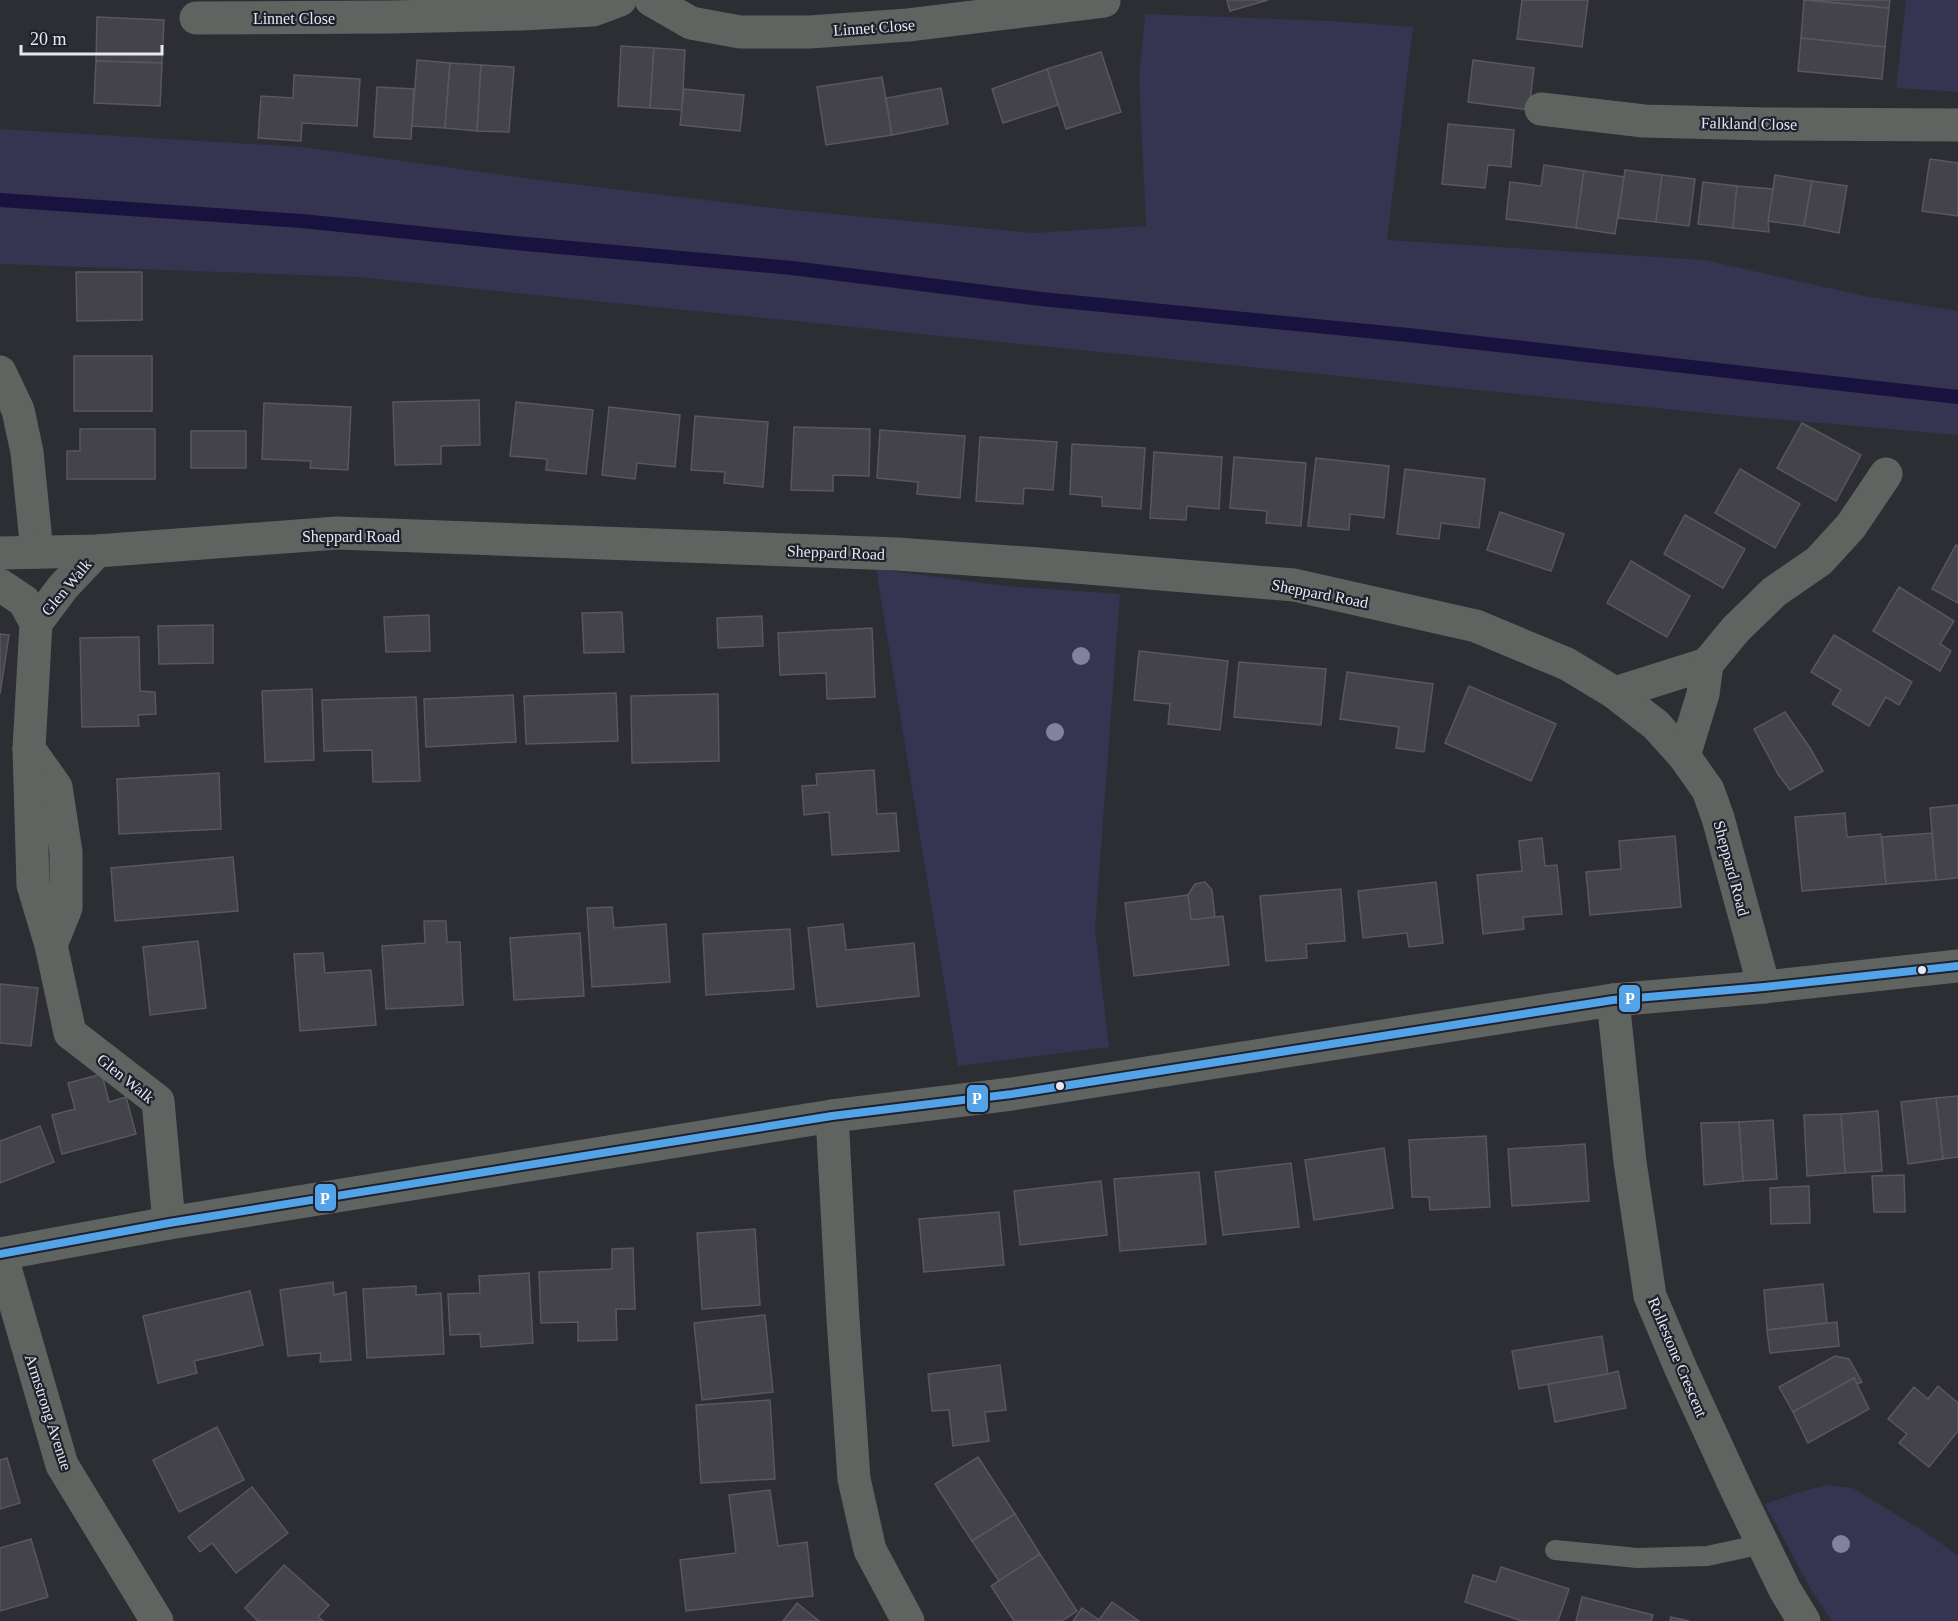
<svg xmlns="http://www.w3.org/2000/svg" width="1958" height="1621" viewBox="0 0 1958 1621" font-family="'Times New Roman',serif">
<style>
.green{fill:#353451}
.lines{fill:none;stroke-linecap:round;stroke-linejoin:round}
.stream{stroke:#19123f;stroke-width:14}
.building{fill:#434349;stroke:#57575d;stroke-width:1.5}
.lane{stroke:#606461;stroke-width:20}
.street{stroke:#606461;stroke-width:33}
.bus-1-casing{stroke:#20202d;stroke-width:12}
.bus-1{stroke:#53a3e8;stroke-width:8}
.tree{fill:#8181a0}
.bus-dot{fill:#e6e7f0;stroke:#20202d;stroke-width:2}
.labels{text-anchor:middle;stroke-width:4.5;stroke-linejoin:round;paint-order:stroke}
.street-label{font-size:16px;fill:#e6e7f0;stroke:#20202d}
.line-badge{stroke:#20202d;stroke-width:2}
.badge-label{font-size:16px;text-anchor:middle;font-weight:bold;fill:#fff}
</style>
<rect width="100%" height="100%" fill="#2d2d34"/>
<g class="green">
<polygon points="1906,0 1958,0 1958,92 1896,88"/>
<polygon points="1145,14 1331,21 1413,27 1387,240 1705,260 1865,296 1958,311 1958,435 1705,413 358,277 0,264 0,129 303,147 539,180 772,208 1033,233 1146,226 1139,78"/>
<polygon points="876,569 1006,586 1120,594 1095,929 1109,1047 958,1066"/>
<polygon points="1827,1485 1853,1488 1928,1534 1958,1556 1958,1621 1832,1621 1811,1590 1765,1504 1796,1493"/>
</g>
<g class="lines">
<polyline class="stream" points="0,200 302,221 515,243 792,268 1041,299 1408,335 1958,397"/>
</g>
<g class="building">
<polygon points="1227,0 1268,0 1230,11"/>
<polygon points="1522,0 1588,0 1582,47 1517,39"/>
<polygon points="1804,0 1889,8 1885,47 1801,38"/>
<polygon points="1808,0 1890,0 1889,8"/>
<polygon points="97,17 164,20 162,63 96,61"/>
<polygon points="1801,38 1885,47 1882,79 1798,71"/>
<polygon points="621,46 654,48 650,108 618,106"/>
<polygon points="654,48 685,50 682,110 650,108"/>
<polygon points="1101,52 1121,112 1066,129 1047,69"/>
<polygon points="417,60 450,63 445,128 412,126"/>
<polygon points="1473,60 1534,68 1529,110 1468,102"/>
<polygon points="96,61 162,63 160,106 94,103"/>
<polygon points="450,63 481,65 477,131 445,128"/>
<polygon points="481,65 514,67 509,132 477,131"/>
<polygon points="1047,69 1058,105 1003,123 992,89"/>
<polygon points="294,75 360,79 357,126 302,123 301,141 258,138 261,96 293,98"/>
<polygon points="882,77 892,135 826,145 817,87"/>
<polygon points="377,87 414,89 411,139 374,137"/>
<polygon points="941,88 948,124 892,135 886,98"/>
<polygon points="684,89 744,95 740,131 680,125"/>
<polygon points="1448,124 1514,130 1511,167 1488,165 1485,188 1442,184"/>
<polygon points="1930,159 1958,163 1958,216 1922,211"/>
<polygon points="1544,165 1584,171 1576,228 1506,219 1510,182 1541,186"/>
<polygon points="1625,170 1662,175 1656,222 1618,218"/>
<polygon points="1584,171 1624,177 1615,234 1576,228"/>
<polygon points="1662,175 1695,179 1689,226 1656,222"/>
<polygon points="1775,175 1812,181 1804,226 1768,221"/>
<polygon points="1812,181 1847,186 1839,233 1804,226"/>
<polygon points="1703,182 1737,186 1733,228 1698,224"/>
<polygon points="1737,186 1773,189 1768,221 1769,232 1733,228"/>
<polygon points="76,272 142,272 142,320 77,321"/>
<rect x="74" y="356" width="78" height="55"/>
<polygon points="479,400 480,445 441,446 441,464 395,465 393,402"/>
<polygon points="516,402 593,410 586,474 546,470 547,459 510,456"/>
<polygon points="264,403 351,407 348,470 310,468 311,461 262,459"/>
<polygon points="609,407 680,415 675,467 637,463 635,479 602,475"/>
<polygon points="695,416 768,422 763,487 724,483 725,472 691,470"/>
<polygon points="1802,423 1861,455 1836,501 1777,468"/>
<polygon points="794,427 870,429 869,476 833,475 833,491 791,490"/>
<polygon points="80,429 155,429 155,479 67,479 67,451 80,451"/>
<polygon points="880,430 965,436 960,498 917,494 918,482 877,478"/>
<rect x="191" y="431" width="55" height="37"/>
<polygon points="980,437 1057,442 1053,490 1024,488 1023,504 976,501"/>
<polygon points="1072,444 1145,448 1141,509 1102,506 1102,497 1070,494"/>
<polygon points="1154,452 1222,457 1219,509 1187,506 1186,520 1150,518"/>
<polygon points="1234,457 1306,463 1301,526 1266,523 1267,511 1230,508"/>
<polygon points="1316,458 1389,466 1384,518 1350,514 1349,530 1308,526"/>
<polygon points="1405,469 1485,479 1479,528 1441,523 1439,539 1397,534"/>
<polygon points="1740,469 1800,504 1775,548 1715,513"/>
<polygon points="1500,512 1564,534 1551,571 1487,550"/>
<polygon points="1685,515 1745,549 1723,588 1664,554"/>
<polygon points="1956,545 1958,546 1958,603 1932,589"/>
<polygon points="1631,561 1690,596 1667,637 1607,603"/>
<polygon points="1899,587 1954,621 1940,644 1951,651 1940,671 1873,631"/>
<polygon points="622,612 624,652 584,653 582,613"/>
<polygon points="429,615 430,651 386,652 384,617"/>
<polygon points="762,616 763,646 718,648 717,618"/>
<polygon points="213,625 213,663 159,664 158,626"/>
<polygon points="872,628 875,697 827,699 826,673 780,675 778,633"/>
<polygon points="0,634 9,635 0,694"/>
<polygon points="1834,635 1912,682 1899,705 1886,697 1869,726 1832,704 1841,690 1811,672"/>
<polygon points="139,637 140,691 155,692 156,714 138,715 139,726 82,727 80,638"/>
<polygon points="1139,651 1228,661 1220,730 1168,724 1170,704 1134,700"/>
<polygon points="1239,662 1326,669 1321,725 1234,717"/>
<polygon points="1347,672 1433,684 1424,752 1396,748 1399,727 1340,719"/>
<polygon points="1469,686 1556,724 1531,781 1445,743"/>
<polygon points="312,689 314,760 265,762 262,691"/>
<polygon points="616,693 618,741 526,744 524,696"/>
<polygon points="718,694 719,761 632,763 631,696"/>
<polygon points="513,695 516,742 426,747 424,699"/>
<polygon points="416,697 420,781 373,782 372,750 324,751 322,700"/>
<polygon points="1785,712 1810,748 1823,771 1790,790 1778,774 1754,729"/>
<polygon points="874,770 877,814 896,813 899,851 832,855 829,812 804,815 802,786 817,785 816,774"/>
<polygon points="219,773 221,829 119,834 117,779"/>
<polygon points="1958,805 1958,878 1936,880 1930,808"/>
<polygon points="1845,813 1847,837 1881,834 1886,884 1802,891 1795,817"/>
<polygon points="1932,833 1936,880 1886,884 1882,837"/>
<polygon points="1675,836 1681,907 1590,915 1586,872 1621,869 1619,841"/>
<polygon points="1542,838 1545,866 1557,865 1562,914 1523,917 1524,929 1483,934 1477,875 1522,871 1519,841"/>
<polygon points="233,857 238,911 115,921 111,868"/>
<polygon points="1205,882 1212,890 1215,917 1191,920 1188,895 1195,884"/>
<polygon points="1436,882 1443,943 1409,947 1407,933 1363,938 1358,891"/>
<polygon points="1341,889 1345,941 1306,944 1307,958 1266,961 1260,896"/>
<polygon points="1188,895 1191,920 1223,916 1229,965 1134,976 1125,903"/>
<polygon points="612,907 614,928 666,924 670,982 592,987 587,908"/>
<polygon points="424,921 446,921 447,942 460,942 463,1005 386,1009 382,946 425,943"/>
<polygon points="843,924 846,950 914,943 919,996 817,1007 808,928"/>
<polygon points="790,929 794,989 706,995 703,934"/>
<polygon points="580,933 584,996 514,1000 510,938"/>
<polygon points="198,941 206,1008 150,1015 143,947"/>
<polygon points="323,953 325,973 371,970 376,1025 300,1031 294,954"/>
<polygon points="0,984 38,988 31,1046 0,1043"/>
<polygon points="102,1074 109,1102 126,1097 136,1134 62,1154 52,1115 75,1109 68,1083"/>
<polygon points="1958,1096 1958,1157 1943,1159 1936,1098"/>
<polygon points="1936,1098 1943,1159 1908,1164 1901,1102"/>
<polygon points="1878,1111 1882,1171 1845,1173 1841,1114"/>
<polygon points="1841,1114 1845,1173 1807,1176 1804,1115"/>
<polygon points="1773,1120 1777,1179 1743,1181 1739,1122"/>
<polygon points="1739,1122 1743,1181 1704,1185 1701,1123"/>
<polygon points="40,1126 54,1162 0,1183 0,1141"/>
<polygon points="1486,1136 1490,1207 1430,1210 1429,1197 1412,1197 1409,1140"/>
<polygon points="1585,1144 1589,1201 1512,1206 1508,1149"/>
<polygon points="1384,1148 1393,1208 1314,1220 1305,1160"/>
<polygon points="1291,1163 1299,1227 1223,1235 1215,1172"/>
<polygon points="1199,1172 1206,1244 1120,1251 1114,1179"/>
<polygon points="1904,1175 1905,1212 1874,1212 1872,1176"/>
<polygon points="1101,1181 1107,1235 1020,1245 1014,1191"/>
<polygon points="1809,1186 1810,1223 1771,1224 1770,1188"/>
<polygon points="999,1212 1004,1265 924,1272 919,1219"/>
<polygon points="755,1229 760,1305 702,1309 697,1233"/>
<polygon points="633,1248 635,1309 616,1309 617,1340 578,1341 578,1322 541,1323 539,1272 612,1269 612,1249"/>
<polygon points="529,1273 533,1343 481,1347 480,1334 450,1335 448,1294 480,1293 479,1276"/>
<polygon points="333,1282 334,1295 346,1292 351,1360 320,1362 321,1353 288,1356 280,1290"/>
<polygon points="1823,1284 1827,1323 1767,1330 1764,1290"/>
<polygon points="416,1286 416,1295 441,1293 444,1354 367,1358 363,1289"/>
<polygon points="250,1291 263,1345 194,1361 197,1373 158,1383 143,1316"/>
<polygon points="765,1315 773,1392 702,1400 694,1323"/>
<polygon points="1837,1322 1839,1346 1770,1353 1767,1330"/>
<polygon points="1602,1336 1608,1374 1519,1389 1512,1351"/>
<polygon points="1835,1356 1849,1359 1862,1382 1857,1384 1854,1378 1793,1412 1779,1387"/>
<polygon points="1000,1365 1006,1410 985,1412 989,1441 953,1446 949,1410 932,1411 928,1374"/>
<polygon points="1618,1371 1626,1408 1555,1422 1548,1384 1608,1374"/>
<polygon points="1854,1378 1869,1409 1808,1443 1793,1412"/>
<polygon points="1938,1386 1958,1403 1958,1431 1929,1467 1899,1443 1907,1434 1888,1419 1914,1387 1928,1399"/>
<polygon points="770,1400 775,1479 701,1483 696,1405"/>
<polygon points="217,1427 244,1480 179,1512 153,1460"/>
<polygon points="978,1457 1015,1514 972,1541 935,1484"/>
<polygon points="7,1458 20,1503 0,1509 0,1460"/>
<polygon points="252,1487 288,1533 236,1573 212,1543 200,1552 188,1537"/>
<polygon points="770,1490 778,1546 807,1542 813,1596 686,1611 680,1560 736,1553 729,1495"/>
<polygon points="1015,1514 1040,1554 999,1581 972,1541"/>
<polygon points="31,1539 48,1597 0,1611 0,1548"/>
<polygon points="1040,1554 1077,1611 1062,1621 1014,1621 991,1586"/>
<polygon points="284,1565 329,1605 318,1617 323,1621 258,1621 245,1608"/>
<polygon points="1501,1567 1569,1589 1558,1621 1522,1621 1465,1602 1473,1575 1496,1582"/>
<polygon points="1582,1597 1653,1615 1651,1621 1576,1621"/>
<polygon points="1112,1602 1139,1621 1073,1621 1082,1608 1099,1620"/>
<polygon points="797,1603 819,1621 783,1621"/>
<polygon points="1671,1617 1689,1621 1670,1621"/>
</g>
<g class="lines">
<polyline class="lane" points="1555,1550 1637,1558 1707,1556 1763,1544"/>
<g class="street">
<polyline points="651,0 691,23 740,32 810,32 908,25 1104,1"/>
<polyline points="196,18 392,17 522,14 593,10 620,0"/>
<polyline points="1541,109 1644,121 1765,124 1958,125"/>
<polyline points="0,372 18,410 27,452 37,552"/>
<polyline points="0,553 97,551 337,533 897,554 1039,564 1294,585 1476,626 1567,664 1615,693 1656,725 1684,756 1708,790 1718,818 1764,987"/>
<polyline points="0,585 24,601 36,623 29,749 56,787 66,852 66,908 51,945"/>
<polyline points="36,623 63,587 97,551"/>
<polyline points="1615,693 1707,664"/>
<polyline points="29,749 33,885 51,945 70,1033 158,1101 169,1223"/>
<polyline points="1684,756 1703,694 1707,664 1736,629 1774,592 1819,561 1851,526 1886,474"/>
<polyline points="1613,1000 1630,1162 1650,1296 1681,1369 1739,1495 1785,1590 1804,1621"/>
<polyline points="832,1116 843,1319 854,1479 870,1550 908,1621"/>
<polyline points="0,1254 169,1223 832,1116 1012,1094 1613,1000 1764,987 1958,966"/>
<polyline points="1,1254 62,1465 157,1621"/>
</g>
<defs>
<polyline id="bus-1" points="0,1254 169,1223 832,1116 1012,1094 1613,1000 1764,987 1958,966"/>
</defs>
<use href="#bus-1" class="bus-1-casing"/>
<use href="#bus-1" class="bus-1"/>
</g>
<g class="tree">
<circle cx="1081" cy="656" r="9"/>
<circle cx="1055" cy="732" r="9"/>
<circle cx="1841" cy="1544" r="9"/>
</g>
<g class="bus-dot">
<circle cx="1922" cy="970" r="5"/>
<circle cx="1060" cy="1086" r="5"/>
</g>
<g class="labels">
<g class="street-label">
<text x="294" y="24">Linnet Close</text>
<text transform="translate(874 27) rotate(-4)" y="6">Linnet Close</text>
<text transform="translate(1749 123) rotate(1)" y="6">Falkland Close</text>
<text x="351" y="542">Sheppard Road</text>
<text transform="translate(836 552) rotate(2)" y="6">Sheppard Road</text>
<text transform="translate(66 587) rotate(-50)" y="6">Glen Walk</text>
<text transform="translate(1320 593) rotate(11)" y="6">Sheppard Road</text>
<text transform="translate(1732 868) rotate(75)" y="6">Sheppard Road</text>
<text transform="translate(126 1078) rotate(39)" y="6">Glen Walk</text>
<text transform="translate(1678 1357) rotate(67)" y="6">Rollestone Crescent</text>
<text transform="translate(49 1412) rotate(72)" y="6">Armstrong Avenue</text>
</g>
</g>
<g class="line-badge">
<rect x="1618" y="984" width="23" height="29" rx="6" fill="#53a3e8"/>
<rect x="966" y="1084" width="23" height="29" rx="6" fill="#53a3e8"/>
<rect x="314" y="1183" width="23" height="29" rx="6" fill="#53a3e8"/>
</g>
<g class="badge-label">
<text x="1630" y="1004">P</text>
<text x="977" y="1104">P</text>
<text x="325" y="1204">P</text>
</g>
<path d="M21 45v9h141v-9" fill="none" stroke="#e6e7f0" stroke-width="3"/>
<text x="30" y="45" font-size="18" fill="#e6e7f0" stroke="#20202d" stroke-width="4.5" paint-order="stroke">20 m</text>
</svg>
